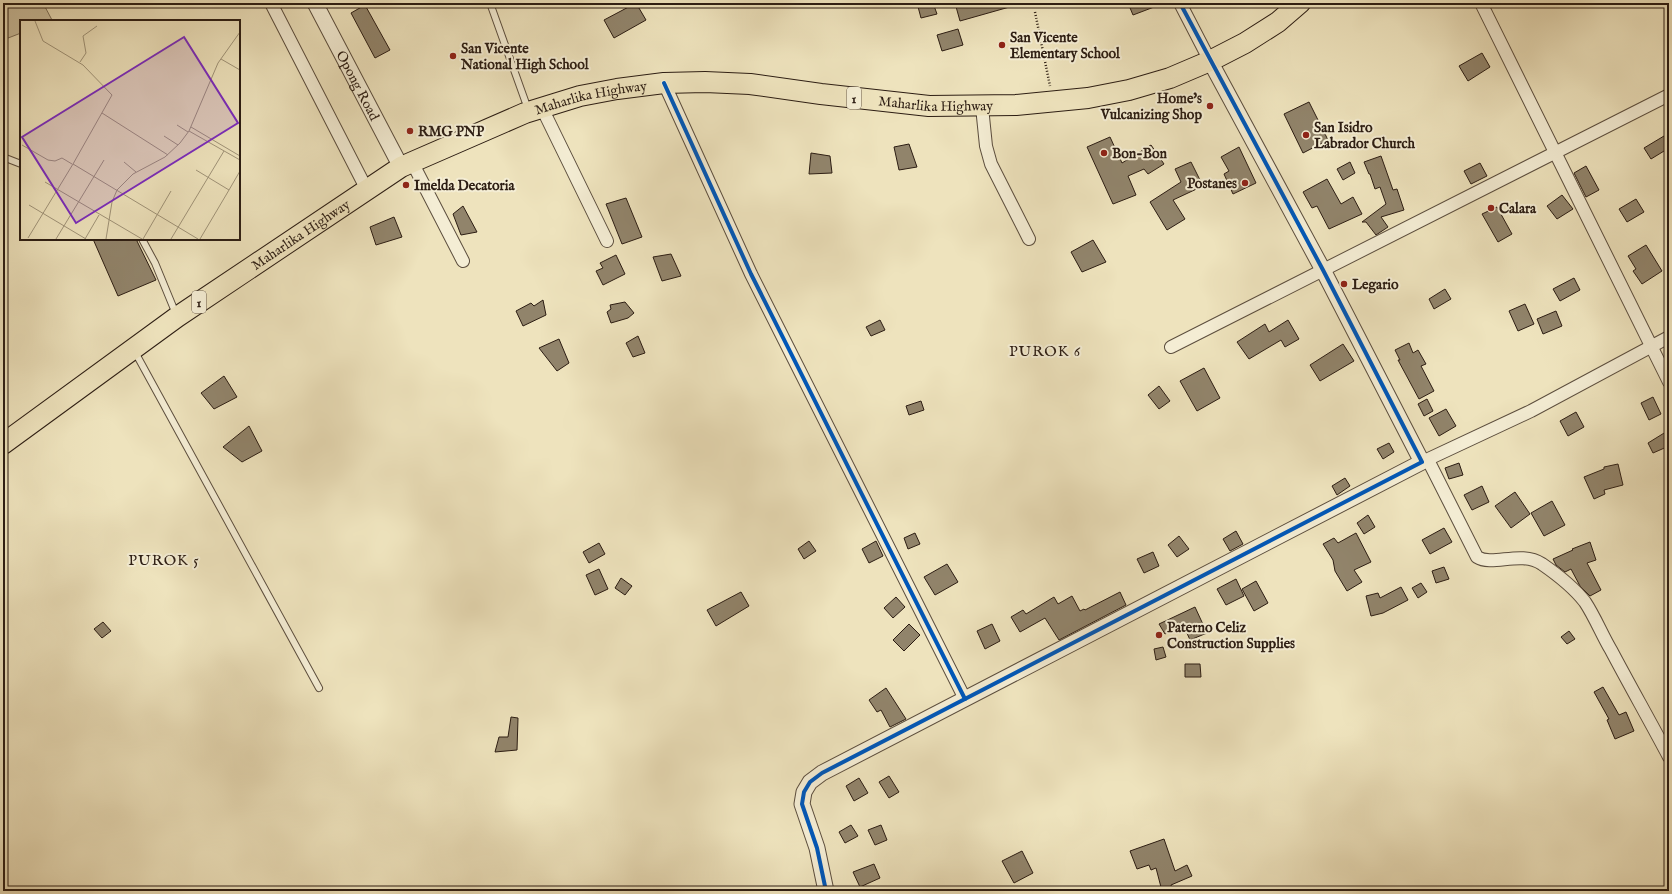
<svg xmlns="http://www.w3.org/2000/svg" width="1672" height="894" viewBox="0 0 1672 894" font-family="'IM FELL English',serif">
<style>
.green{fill:#cdc1a0;stroke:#7c6f5a}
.building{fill:#91846b;stroke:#2c1d13}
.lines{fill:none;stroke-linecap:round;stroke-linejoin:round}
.service-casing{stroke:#5c4e3e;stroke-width:8}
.minor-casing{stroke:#5c4e3e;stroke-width:14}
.tertiary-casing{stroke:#5c4e3e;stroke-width:17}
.trunk-casing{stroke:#2c1d13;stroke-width:22}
.path{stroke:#2c1d13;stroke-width:2.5;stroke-dasharray:1 2;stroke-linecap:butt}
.service{stroke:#f4edd4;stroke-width:6}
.minor{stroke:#f4edd4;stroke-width:12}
.tertiary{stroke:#f4edd4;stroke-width:15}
.trunk{stroke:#eee3bd;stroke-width:20}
.cycleway-casing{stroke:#f4edd4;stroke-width:6}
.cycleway{stroke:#0057b8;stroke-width:4}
.poi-dot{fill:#8f2418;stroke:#f4edd4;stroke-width:1.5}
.labels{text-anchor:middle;stroke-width:4;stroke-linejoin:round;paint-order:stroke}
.shield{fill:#f4edd4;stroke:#685b4d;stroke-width:1}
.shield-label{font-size:13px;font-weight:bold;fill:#2c1d13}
.poi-label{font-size:14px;font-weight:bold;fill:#2c1d13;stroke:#f4edd4;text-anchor:start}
.street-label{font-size:14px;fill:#2c1d13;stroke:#f4edd4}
.neighbourhood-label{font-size:15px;letter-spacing:1px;fill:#2c1d13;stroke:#f4edd4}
.inset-road{fill:none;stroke:#a09479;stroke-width:1}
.view{fill:#7b2cbf;fill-opacity:0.15;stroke:#7b2cbf;stroke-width:2}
.inset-edge{fill:none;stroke:#2c1d13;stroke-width:2}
</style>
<rect width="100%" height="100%" fill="#eee3bd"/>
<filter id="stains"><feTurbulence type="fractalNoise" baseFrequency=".005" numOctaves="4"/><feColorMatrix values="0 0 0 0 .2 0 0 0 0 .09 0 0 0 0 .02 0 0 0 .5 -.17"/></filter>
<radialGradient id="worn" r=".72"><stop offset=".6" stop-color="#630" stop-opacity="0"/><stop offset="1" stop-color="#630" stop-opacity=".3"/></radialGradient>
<polygon class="green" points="3,3 43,3 52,20 48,21 21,21 21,33 3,40"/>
<g class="building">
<polygon points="636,3 646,20 614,38 604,20"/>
<polygon points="917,3 933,3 937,14 921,18"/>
<polygon points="955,3 1013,3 1013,6 960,21"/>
<polygon points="1128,3 1162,3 1162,4 1133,15"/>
<polygon points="365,5 390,50 375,58 351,13"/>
<polygon points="958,29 963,45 942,51 937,35"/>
<polygon points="1482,53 1490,67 1468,81 1459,66"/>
<polygon points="1309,102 1328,140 1303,153 1284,114"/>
<polygon points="1664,136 1669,144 1669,148 1651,159 1644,148"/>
<polygon points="1110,137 1122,163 1151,145 1164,164 1148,174 1144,169 1128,176 1136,195 1113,204 1087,147"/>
<polygon points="909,144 917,167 899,170 894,147"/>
<polygon points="1239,147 1256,183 1233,194 1224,174 1229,171 1221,157"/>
<polygon points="811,153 830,156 832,173 809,174"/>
<polygon points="1381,156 1393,190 1397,189 1404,210 1381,217 1388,227 1376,235 1366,222 1362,222 1386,204 1380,187 1375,189 1370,174 1369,174 1364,162"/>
<polygon points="1191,162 1203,186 1173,200 1185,219 1167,230 1150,202 1181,182 1175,169"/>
<polygon points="1350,162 1355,173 1343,180 1337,169"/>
<polygon points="1480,163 1487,176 1471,184 1464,171"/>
<polygon points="1586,166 1599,190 1586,197 1574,173"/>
<polygon points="1327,179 1341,204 1353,197 1362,214 1329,229 1317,206 1312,208 1303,192"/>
<polygon points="1562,195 1573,209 1557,219 1547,206"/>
<polygon points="626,198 642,237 622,244 606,204"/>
<polygon points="1636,199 1644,212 1627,222 1619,209"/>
<polygon points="463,206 477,232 461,235 453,214"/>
<polygon points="1497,207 1512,234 1498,242 1482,214"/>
<polygon points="394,217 402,237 376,245 370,227"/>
<polygon points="93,239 136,239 156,280 118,296"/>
<polygon points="1093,240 1106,262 1082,272 1071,252"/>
<polygon points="1646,245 1662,271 1642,284 1633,271 1636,269 1628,256"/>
<polygon points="671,254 681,276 662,281 653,257"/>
<polygon points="616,255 625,274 603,285 596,271 603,268 600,263"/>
<polygon points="1574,278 1580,290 1560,301 1553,289"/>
<polygon points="1445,289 1451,299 1434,309 1429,299"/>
<polygon points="543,300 546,315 523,326 516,311 531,303 534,306"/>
<polygon points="625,302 634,313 628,318 611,323 607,312 611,309 610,305"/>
<polygon points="1525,304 1534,324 1518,331 1509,311"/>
<polygon points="1556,311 1562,326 1543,334 1537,319"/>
<polygon points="880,320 885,330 871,336 866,327"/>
<polygon points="1288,320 1299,339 1285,347 1281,340 1249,359 1237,342 1265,324 1269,332"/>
<polygon points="638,336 645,353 633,357 626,343"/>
<polygon points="559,339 569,363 557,371 539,348"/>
<polygon points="1409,343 1413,353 1418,350 1426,364 1421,366 1434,391 1419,399 1398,360 1400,360 1395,350"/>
<polygon points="1343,344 1354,361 1320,381 1310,365"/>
<polygon points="1204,368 1220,398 1197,411 1180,381"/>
<polygon points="224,376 237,397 214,409 201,393"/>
<polygon points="1159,386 1170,401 1159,409 1148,395"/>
<polygon points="1653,397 1661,414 1649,420 1641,403"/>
<polygon points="1427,399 1433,411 1424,416 1418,404"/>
<polygon points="921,401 924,410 909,415 906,406"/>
<polygon points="1446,409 1456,426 1439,436 1429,418"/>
<polygon points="1576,412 1584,427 1568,436 1560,421"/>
<polygon points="249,426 262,451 242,462 223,447"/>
<polygon points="1669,430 1669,446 1653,453 1648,443"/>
<polygon points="1389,443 1394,452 1383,459 1377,449"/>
<polygon points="1459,463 1463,475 1449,479 1445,468"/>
<polygon points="1618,464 1623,485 1604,490 1605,494 1594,499 1584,477 1604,469 1604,467"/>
<polygon points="1345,478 1350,486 1337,495 1332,486"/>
<polygon points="1482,486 1489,502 1472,510 1464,495"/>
<polygon points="1515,492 1530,514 1511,528 1495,506"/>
<polygon points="1552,501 1565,525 1544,536 1531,513"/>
<polygon points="1368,515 1375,527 1364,534 1357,523"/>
<polygon points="1444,528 1452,542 1430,554 1422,540"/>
<polygon points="1236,531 1243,544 1230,551 1223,539"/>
<polygon points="915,533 920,544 908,549 904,538"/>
<polygon points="1356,533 1371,562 1354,570 1362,582 1347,591 1335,571 1333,560 1323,544 1334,538 1338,543"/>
<polygon points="1179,536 1189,549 1177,557 1168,545"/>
<polygon points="809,541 816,551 804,559 798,549"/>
<polygon points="876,541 883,556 869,563 862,549"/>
<polygon points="1590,542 1596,560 1587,563 1601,590 1590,596 1580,586 1571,569 1565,572 1556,565 1553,559 1573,550 1572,549"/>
<polygon points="599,543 605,554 589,563 583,552"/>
<polygon points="1153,552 1159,566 1144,573 1137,559"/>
<polygon points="947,564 958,582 935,595 924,577"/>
<polygon points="1444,567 1449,579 1436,583 1432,571"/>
<polygon points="599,569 608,589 595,595 586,575"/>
<polygon points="621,578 632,586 625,595 615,588"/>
<polygon points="1236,579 1244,596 1226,605 1217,589"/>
<polygon points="1256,581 1268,603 1254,611 1242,589"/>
<polygon points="1421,583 1427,592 1418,598 1412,588"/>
<polygon points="1401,587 1408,600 1383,613 1371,616 1366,596 1378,593 1380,598"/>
<polygon points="741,592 749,606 716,626 707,610"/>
<polygon points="1120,592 1126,605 1059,640 1045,618 1020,632 1011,617 1023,610 1026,614 1054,597 1058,604 1072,596 1080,611 1084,609 1085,610"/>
<polygon points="896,597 905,607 893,618 884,608"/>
<polygon points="1195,607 1207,633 1190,640 1183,624 1165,634 1159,624"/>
<polygon points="103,622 111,631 102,638 94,629"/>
<polygon points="909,624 920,635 904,651 893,640"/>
<polygon points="992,624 1000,641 985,649 977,631"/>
<polygon points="1569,631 1575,639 1567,644 1561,637"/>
<polygon points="1163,647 1166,657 1156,660 1154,649"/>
<polygon points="1185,664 1200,664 1201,677 1185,677"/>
<polygon points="1603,687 1619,715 1626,712 1634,731 1615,739 1607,720 1609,719 1594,692"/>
<polygon points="886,688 906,719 890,727 881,710 877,712 869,700"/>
<polygon points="511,717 518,718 517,750 495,752 499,737 508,737"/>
<polygon points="889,776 899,792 889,798 879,782"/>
<polygon points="859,778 868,793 854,801 846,786"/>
<polygon points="851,825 858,836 845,843 839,832"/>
<polygon points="881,825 887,840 875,845 868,830"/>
<polygon points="1164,839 1175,871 1187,865 1192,876 1171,885 1172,889 1162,891 1156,868 1151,870 1149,865 1137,869 1130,851"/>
<polygon points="1022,851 1033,873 1014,883 1002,861"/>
<polygon points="874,864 880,878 860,887 853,872"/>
</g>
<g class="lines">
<defs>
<g id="service">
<polyline points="490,3 528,109"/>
<polyline points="3,157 21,164"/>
<polyline points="142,239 155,263 176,314"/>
<polyline points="135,352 319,688"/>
</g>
<g id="minor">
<polyline points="271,3 367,190"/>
<polyline points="1180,3 1210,61"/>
<polyline points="1481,3 1669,382"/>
<polyline points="664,83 751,274 965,699"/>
<polyline points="982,107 986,146 991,164 1029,239"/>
<polyline points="542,108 607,241"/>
<polyline points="412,162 463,261"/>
<polyline points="1171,347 1669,95"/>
<path d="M1428,460L1477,557C1493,567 1520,550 1542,564C1555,573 1575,589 1585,602C1595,617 1602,635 1611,650C1630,686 1650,721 1669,757"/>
<polyline points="1422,462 1531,411 1669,337"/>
</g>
<g id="tertiary">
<path id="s1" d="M315,3L401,167"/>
<polyline points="826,891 817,848 802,804 804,792 810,782 822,773 1422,462 1323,270 1210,61"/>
</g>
<g id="trunk">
<path id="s2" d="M3,444L177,317L401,167L525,113L580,96L617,89L664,83L705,82L750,84L821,94L929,106L1016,105L1088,98L1129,90L1170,78L1210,61L1245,43L1278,22L1300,3"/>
</g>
</defs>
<use href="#service" class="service-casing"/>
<use href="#minor" class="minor-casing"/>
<use href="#tertiary" class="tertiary-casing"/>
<use href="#trunk" class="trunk-casing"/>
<polyline class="path" points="1035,12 1050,86"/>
<use href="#service" class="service"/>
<use href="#minor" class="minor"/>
<use href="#tertiary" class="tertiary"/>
<use href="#trunk" class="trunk"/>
<defs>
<g id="cycleway">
<polyline points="664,83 751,274 965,699"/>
<polyline points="826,891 817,848 802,804 804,792 810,782 822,773 1422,462 1323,270 1180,3"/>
</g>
</defs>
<use href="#cycleway" class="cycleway-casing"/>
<use href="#cycleway" class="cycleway"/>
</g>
<g class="poi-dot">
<circle cx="1002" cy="45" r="4"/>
<circle cx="453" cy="56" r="4"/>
<circle cx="1210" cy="106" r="4"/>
<circle cx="410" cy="131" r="4"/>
<circle cx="1306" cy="135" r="4"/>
<circle cx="1104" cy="153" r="4"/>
<circle cx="1245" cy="183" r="4"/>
<circle cx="406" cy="185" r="4"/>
<circle cx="1491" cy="208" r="4"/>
<circle cx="1344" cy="284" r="4"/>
<circle cx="1159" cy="635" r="4"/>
</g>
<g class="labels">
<g class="shield">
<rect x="847" y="87" width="14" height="22" rx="3"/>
<rect x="192" y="291" width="14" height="22" rx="3"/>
</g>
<g class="shield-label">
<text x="854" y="103">1</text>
<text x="199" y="307">1</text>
</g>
<g class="poi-label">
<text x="1010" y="42">San Vicente<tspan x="1010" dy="16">Elementary School</tspan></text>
<text x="461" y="53">San Vicente<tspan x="461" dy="16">National High School</tspan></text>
<text x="1202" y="103" text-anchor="end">Home's<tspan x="1202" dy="16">Vulcanizing Shop</tspan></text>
<text x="1314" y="132">San Isidro<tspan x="1314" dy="16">Labrador Church</tspan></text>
<text x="418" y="136">RMG PNP</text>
<text x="1112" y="158">Bon-Bon</text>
<text x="1237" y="188" text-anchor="end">Postanes</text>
<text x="414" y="190">Imelda Decatoria</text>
<text x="1499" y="213">Calara</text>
<text x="1352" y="289">Legario</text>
<text x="1167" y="632">Paterno Celiz<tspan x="1167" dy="16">Construction Supplies</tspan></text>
</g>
<g class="street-label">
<text dy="5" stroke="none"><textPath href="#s1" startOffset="93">Opong Road</textPath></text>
<text dy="5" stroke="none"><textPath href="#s2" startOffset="688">Maharlika Highway</textPath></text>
<text dy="5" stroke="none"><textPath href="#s2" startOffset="1036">Maharlika Highway</textPath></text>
<text dy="5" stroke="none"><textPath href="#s2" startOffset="364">Maharlika Highway</textPath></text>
</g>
<g class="neighbourhood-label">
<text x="1045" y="356">PUROK 6</text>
<text x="164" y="565">PUROK 5</text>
</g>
</g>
<g transform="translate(20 20)">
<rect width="220" height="220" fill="#eee3bd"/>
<path class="inset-road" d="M15,1L23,21L63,45L92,75L53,144L178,219M201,39L220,50M60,42L66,33L63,16L77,6M82,93L148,135M157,105L168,112M171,107L220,136M169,111L220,140M144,116L158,125M2,125L28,140L35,141L42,138L52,144M104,142L116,152M176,150L209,170L180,219M25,162L122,219M209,170L220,151M9,185L66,219M8,218L53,144M36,219L84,140M65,219L79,195M86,219L92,182L97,170L113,154L145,137L160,123L169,111L198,43L220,12M123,219L151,171M151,219L204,131"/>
<path class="view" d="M164,17L218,103L56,203L2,117Z"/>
<rect width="220" height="220" class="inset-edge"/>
</g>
<rect width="1672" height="894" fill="none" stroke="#eee3bd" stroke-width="16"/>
<rect x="4" y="4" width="1664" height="886" fill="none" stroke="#2c1d13" stroke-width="2"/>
<rect x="8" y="8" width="1656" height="878" fill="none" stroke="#2c1d13"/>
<rect width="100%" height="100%" filter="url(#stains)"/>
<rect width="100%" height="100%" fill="url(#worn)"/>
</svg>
